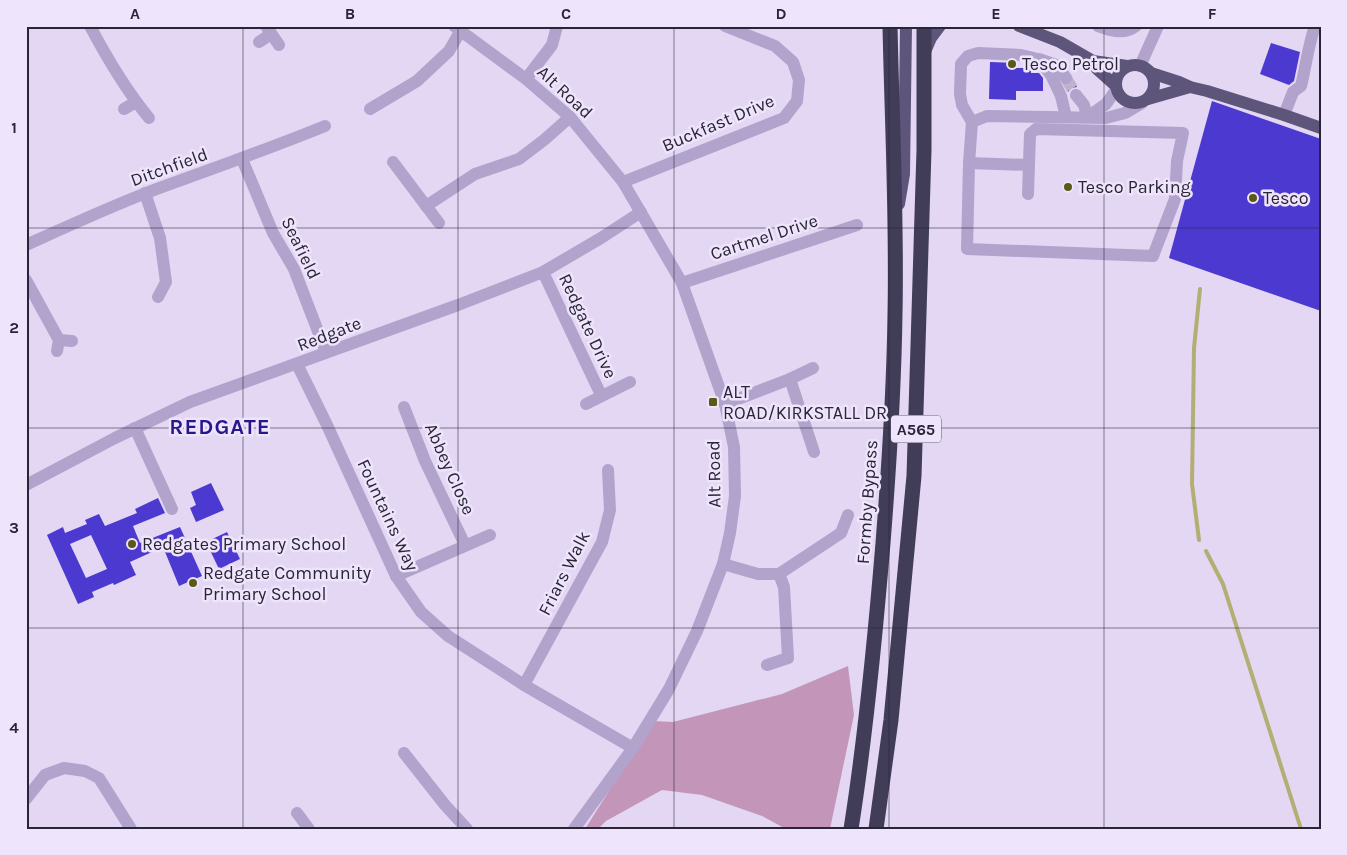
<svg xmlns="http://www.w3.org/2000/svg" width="1347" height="855" viewBox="0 0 1347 855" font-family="Karla,sans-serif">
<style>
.green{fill:#c396b9}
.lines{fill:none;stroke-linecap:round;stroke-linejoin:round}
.stream{stroke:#b2ae74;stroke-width:4}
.building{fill:#4c39d0;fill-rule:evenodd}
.minor-tunnel{stroke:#beb3cd;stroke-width:12;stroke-dasharray:12 6;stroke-linecap:butt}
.minor{stroke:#b1a3cc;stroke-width:12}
.major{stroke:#5d557a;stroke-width:12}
.highway{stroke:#413c58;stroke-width:15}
.grid{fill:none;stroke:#292536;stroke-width:1;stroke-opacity:0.55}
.poi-dot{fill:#5b5818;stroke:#eee4fb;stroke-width:2}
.labels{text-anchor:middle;stroke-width:5;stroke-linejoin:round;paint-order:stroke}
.shield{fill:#eee4fb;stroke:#645e71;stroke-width:1}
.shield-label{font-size:16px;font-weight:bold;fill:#292536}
.poi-label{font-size:18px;fill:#292536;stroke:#eee4fb;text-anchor:start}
.street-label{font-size:18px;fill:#292536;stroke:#eee4fb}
.district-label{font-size:22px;font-weight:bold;letter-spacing:1px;fill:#26188c;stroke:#eee4fb}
.neatline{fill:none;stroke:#292536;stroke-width:2}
.grid-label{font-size:16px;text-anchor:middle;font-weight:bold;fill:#292536}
</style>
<rect width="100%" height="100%" fill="#e3d7f3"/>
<polygon class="green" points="848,666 854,715 830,829 786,829 762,816 702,795 662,790 606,821 598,829 585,829 653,721 673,722 782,694"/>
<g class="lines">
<g class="stream">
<polyline points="1199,540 1192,484 1194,348 1200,289"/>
<polyline points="1206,551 1223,584 1301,829"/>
</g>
</g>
<g class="building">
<polygon points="1271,43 1300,52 1294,81 1289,85 1260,74"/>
<polygon points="990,62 1016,63 1015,68 1031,68 1031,73 1039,73 1043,78 1043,91 1016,91 1016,100 989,99"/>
<polygon points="1074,81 1077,87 1071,88 1068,92 1065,86 1071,85"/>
<polygon points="1212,101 1321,139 1321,311 1169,258"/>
<polygon points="211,483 224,510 196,522 190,508 196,505 191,492"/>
<path d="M158,498L165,513L133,526L140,543L180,527L202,576L179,586L163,547L130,562L136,575L114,585L113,583L92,592L94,597L78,604L47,535L63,527L65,533L87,524L85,520L99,514L105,526L137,513L135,509ZM91,535L107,569L86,578L70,544Z"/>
<polygon points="227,532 240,559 219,569 206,542"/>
</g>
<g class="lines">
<polyline class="minor-tunnel" points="1066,78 1076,95"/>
<g class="minor">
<path d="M90,26C107,58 125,89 149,118"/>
<polyline points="266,26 279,45"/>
<polyline points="454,26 526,79 570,117 623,182 682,283 725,404 734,447 735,496 730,533 723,564 697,631 669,689 633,748 574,829"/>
<path d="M1098,26C1112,31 1124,35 1136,26"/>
<polyline points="259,42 271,34"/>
<polyline points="1039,59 1056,65 1066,78"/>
<polyline points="1140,66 1158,26"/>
<polyline points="526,79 552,45 557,26"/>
<polyline points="1076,95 1084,105 1087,116"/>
<polyline points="124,109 136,102"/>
<polyline points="370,109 417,81 449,51 461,30"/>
<path d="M1284,115L1293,92L1301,86C1306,66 1308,46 1315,26"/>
<polyline points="1089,116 1106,104 1116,90"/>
<polyline points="972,122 962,105 960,94 961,64 968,56 978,53 1021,55 1034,58 1043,65 1051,75 1061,96 1066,117"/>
<polyline points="242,159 273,233 294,269 326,352"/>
<polyline points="393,162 439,223"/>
<polyline points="969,163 1028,165"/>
<polyline points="623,182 784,118 797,101 799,80 793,62 775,46 725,26"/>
<polyline points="145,193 160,238 166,282 158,297"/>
<polyline points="1028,194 1030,134 1036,129 1183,133 1177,161 1175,199 1153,256 967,249 969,163 972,122 987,116 1106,118 1125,113 1142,103"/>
<polyline points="426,206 475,174 519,159 544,140 570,117"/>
<path d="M26,245C66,227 105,209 146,193C206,171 266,150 325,126"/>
<polyline points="543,272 601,395"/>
<polyline points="26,280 59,340 57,351"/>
<polyline points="682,283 857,225"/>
<polyline points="59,340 72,341"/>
<polyline points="297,364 327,425 396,576 421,612 448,636 524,685 633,748"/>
<polyline points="790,379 814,452"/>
<polyline points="586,404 630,382"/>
<polyline points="725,404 790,379 813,368"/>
<polyline points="404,407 425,461 465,545"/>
<polyline points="135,428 172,509"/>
<polyline points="26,485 115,438 190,402 458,305 543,272 601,238 641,212"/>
<polyline points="723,564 758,574 779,574 784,587 788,658 767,665"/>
<polyline points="779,574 841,533 848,515"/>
<polyline points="396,576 490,535"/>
<polyline points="524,685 602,542 610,510 608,470"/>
<polyline points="404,753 445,805 467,829"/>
<polyline points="26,799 45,775 64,768 85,771 99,778 131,829"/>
<polyline points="297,813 309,829"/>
</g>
<g class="major">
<polyline points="1019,26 1060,42 1093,61 1127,66"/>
<polyline points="925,52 931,38 940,26"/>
<polyline points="1093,61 1097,69 1116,86"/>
<circle cx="1135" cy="84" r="19"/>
<polyline points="1151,73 1179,82 1190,87 1207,91 1284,115 1321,128"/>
<polyline points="1148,99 1190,87"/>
<polyline points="899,204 904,174 906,26"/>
</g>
<g class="highway">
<path d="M851,829C866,734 875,639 883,543C889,467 894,390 895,313C897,218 892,122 890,26"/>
<polyline points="876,829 891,720 914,476 924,150 924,26"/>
</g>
</g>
<path class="grid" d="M243,26V829M458,26V829M674,26V829M889,26V829M1104,26V829M26,228H1321M26,428H1321M26,628H1321"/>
<g class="poi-dot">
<circle cx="1012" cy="64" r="5"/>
<circle cx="1068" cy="187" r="5"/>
<circle cx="1253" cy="198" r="5"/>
<rect x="708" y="397" width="10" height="10" rx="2.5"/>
<circle cx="132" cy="544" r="5"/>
<circle cx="193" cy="583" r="5"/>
</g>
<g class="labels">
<rect class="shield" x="891" y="415.5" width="50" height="27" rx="4"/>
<g class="shield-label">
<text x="916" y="435">A565</text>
</g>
<g class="poi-label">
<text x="1022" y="70">Tesco Petrol</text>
<text x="1078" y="193">Tesco Parking</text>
<text x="1263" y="204">Tesco</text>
<text x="723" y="398">ALT<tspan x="723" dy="21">ROAD/KIRKSTALL DR</tspan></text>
<text x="142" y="550">Redgates Primary School</text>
<text x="203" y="579">Redgate Community<tspan x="203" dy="21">Primary School</tspan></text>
</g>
<g class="street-label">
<text transform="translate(565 92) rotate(43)" y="6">Alt Road</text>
<text transform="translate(718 123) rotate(-23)" y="6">Buckfast Drive</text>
<text transform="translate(169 167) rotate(-20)" y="6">Ditchfield</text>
<text transform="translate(764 237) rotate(-18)" y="6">Cartmel Drive</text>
<text transform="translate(301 248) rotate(64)" y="6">Seafield</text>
<text transform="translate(588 326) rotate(65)" y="6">Redgate Drive</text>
<text transform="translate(329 334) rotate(-21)" y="6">Redgate</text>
<text transform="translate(450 469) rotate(66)" y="6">Abbey Close</text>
<text transform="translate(714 474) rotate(-91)" y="6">Alt Road</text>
<text transform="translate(867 502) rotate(-86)" y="6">Formby Bypass</text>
<text transform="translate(388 515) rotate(65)" y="6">Fountains Way</text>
<text transform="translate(564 573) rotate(-63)" y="6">Friars Walk</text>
</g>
<g class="district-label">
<text x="220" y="434">REDGATE</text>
</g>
</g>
<rect width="1347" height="855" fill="none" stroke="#eee4fb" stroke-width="55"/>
<rect x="28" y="28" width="1292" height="800" class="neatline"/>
<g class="grid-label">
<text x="135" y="19">A</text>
<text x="350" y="19">B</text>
<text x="566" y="19">C</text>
<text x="781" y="19">D</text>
<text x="996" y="19">E</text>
<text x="1212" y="19">F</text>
<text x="14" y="133">1</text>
<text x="14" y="333">2</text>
<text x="14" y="533">3</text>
<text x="14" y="733">4</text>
</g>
</svg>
